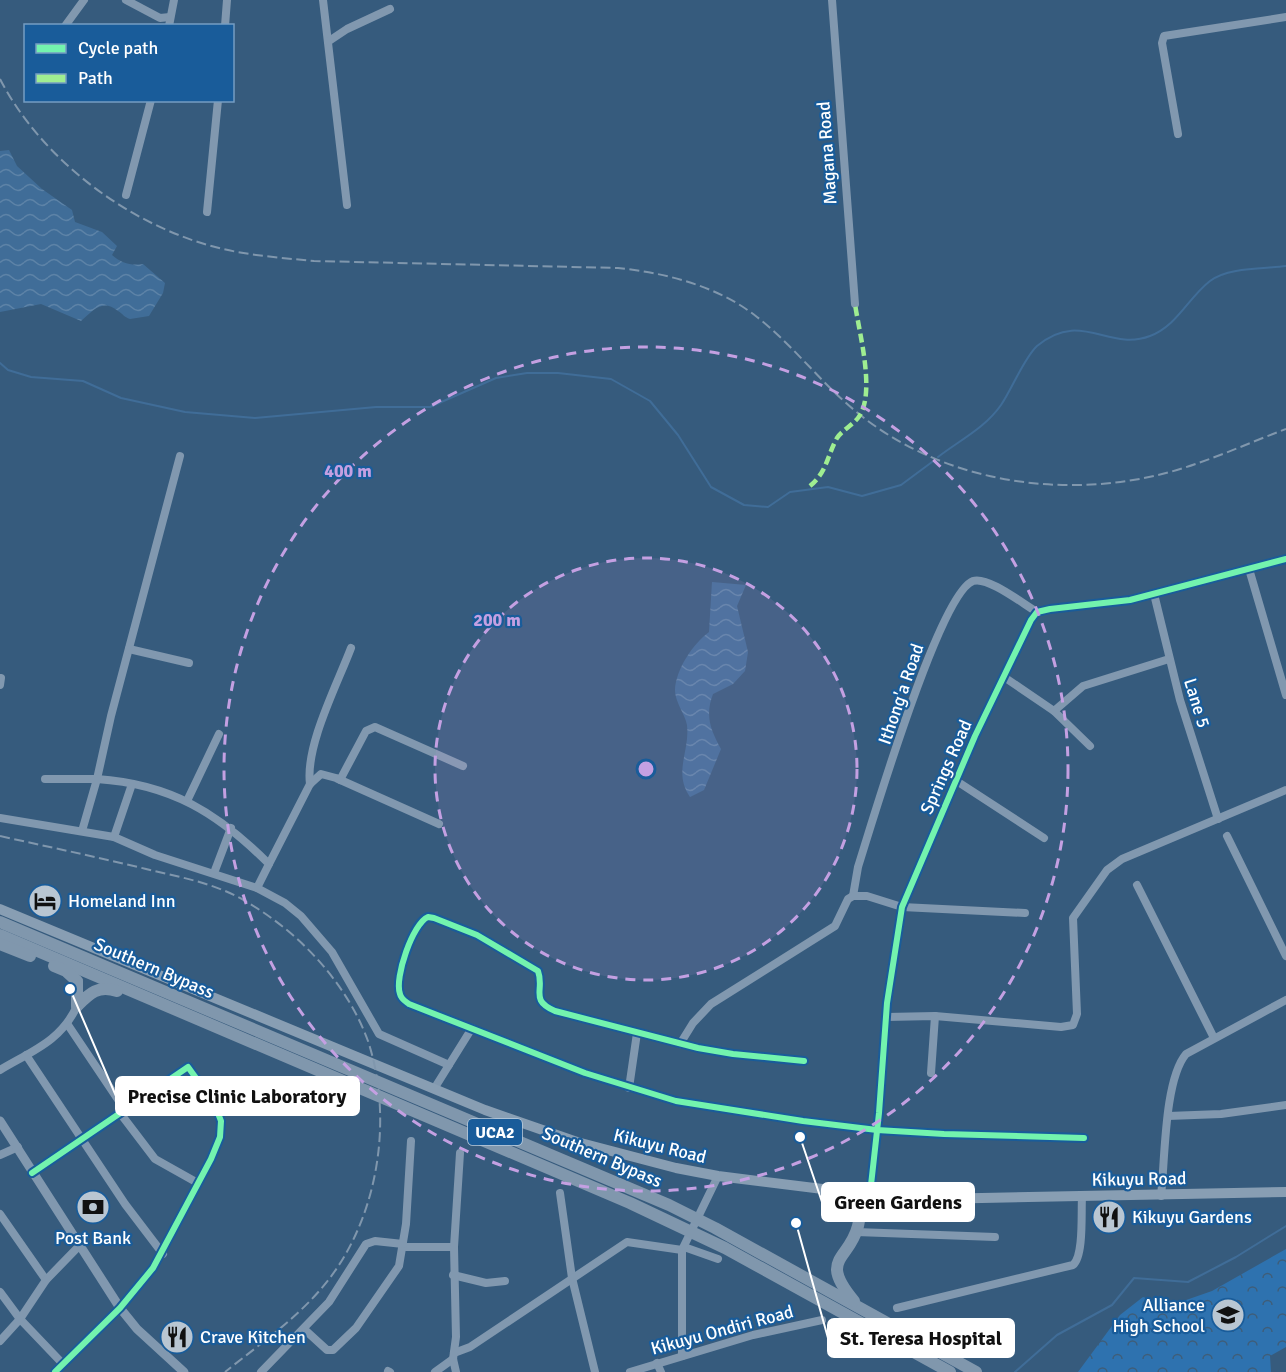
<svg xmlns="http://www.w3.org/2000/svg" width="1286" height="1372" viewBox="0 0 1286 1372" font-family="Signika,sans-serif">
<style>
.forest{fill:url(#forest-crowns)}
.water{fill:url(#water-waves)}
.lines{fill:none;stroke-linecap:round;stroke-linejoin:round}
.stream{stroke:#406d98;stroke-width:2}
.minor{stroke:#8198af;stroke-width:8}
.tertiary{stroke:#8198af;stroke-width:9}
.secondary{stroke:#889eb3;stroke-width:10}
.trunk{stroke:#8097ad;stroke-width:12}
.rail{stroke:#8097ad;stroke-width:2;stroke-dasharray:10 4.5;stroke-linecap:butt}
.quiet{stroke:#9fed91;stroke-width:4.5;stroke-dasharray:9 4.5;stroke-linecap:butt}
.cycleway-casing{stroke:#195c9a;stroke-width:10}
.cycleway{stroke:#73f3ae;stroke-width:6}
.ring{fill:none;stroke:#c4a0e2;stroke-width:3;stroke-dasharray:10 8}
.labels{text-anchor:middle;stroke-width:4.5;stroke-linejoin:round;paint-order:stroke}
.shield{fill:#195c9a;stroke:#bacee1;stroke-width:1.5}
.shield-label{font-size:16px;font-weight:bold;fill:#fff}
.street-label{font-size:18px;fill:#fff;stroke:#195c9a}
.poi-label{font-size:18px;fill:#fff;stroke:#195c9a;text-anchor:start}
.centre{fill:#c4a0e2;stroke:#195c9a;stroke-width:3}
.ring-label{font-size:18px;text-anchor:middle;font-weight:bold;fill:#c4a0e2;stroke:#195c9a;stroke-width:4.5;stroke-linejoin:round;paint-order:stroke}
.leader{fill:none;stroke:#fff;stroke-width:2}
.callout-dot{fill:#fff;stroke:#195c9a;stroke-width:2}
.callout{fill:#fff;stroke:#fff;stroke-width:2}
.callout-label{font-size:20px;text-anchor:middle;font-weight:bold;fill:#111}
</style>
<defs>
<pattern id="forest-crowns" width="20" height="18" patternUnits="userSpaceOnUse" patternTransform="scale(1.5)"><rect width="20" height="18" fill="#2e72af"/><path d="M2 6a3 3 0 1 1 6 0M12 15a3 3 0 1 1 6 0" fill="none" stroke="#3e5d79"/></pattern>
<pattern id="water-waves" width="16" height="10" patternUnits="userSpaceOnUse" patternTransform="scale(1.5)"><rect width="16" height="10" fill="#406d98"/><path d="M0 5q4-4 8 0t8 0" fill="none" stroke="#5d83a7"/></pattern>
</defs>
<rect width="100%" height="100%" fill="#365b7d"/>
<polygon class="forest" points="1286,1249 1286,1347 1270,1356 1271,1372 1078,1372 1120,1315 1143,1297 1169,1306 1212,1291"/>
<g class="water">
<path d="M9,150L17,166L42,189L72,210L75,222L102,232L117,246L112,255C121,263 131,266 143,264L165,283L163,293L149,316L130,319C124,317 123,314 118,311C102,298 93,311 81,321L41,304L0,312V151Z"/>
<path d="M712,582L746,585L737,606L748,652L745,671L733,684L713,694C705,715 710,729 721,749L704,790L690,797C673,772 690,752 687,725C685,714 675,702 675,690C676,669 693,644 709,632Z"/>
</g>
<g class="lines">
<g class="stream">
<polyline points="0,363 8,370 31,377 83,381 121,398 185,412 255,418 376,407 430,407 496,378 527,373 558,373 611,379 650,401 678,435 711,487 744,505 768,507 790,492 828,487 862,496 901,485 932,462"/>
<path d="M938,457C960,440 985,428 1001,405C1012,389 1024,358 1037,346C1081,309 1108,352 1150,336C1177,326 1188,298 1210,281C1228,267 1264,269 1286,266"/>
<polyline points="1015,1372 1057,1335 1112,1305 1134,1278 1188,1282 1236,1257 1286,1226"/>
</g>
<g class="minor">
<polyline points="126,0 160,18 170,17"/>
<polyline points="323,0 347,205"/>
<polyline points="832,0 855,304"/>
<polyline points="65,26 84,0"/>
<polyline points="169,26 174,0"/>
<polyline points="225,26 227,0"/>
<polyline points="329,41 347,29 390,9"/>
<polyline points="1178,134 1162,43 1164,36 1286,17"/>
<polyline points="126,195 151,100"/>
<polyline points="207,212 218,100"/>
<path d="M180,456L111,716L97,779C171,784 218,813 269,864L257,888"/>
<polyline points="1249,569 1286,695"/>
<polyline points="1154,594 1180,700 1218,819"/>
<polyline points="129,649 189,663"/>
<polyline points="1004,677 1054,711 1083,686 1169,659"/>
<polyline points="0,685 1,678"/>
<polyline points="1054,711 1090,746"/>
<polyline points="45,779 97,779 82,831"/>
<polyline points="340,780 366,731 375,727 463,766"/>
<polyline points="955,780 1044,838"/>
<path d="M310,784C305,746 337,685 351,648"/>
<polyline points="187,801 219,734"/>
<polyline points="0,818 114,837 155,855 257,888 285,903 301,916 332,952 379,1034 449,1065"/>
<polyline points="1227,836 1286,956"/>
<polyline points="114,837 132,784"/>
<polyline points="269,864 310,784 321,774 336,778 439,824"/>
<polyline points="214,873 231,828"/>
<polyline points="1137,885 1214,1038"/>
<path d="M853,896L858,867C872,823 939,594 973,581C988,576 1023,604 1037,612"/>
<polyline points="886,1017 935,1016 1061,1027 1073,1025 1077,1014 1073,918 1107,870 1122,859 1286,790"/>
<polyline points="68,1025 125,1110"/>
<polyline points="680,1044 693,1023 711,1004 835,926 848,899 853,896 867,896 902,907 1025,913"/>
<polyline points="26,1055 125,1204 163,1254"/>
<path d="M804,1061L733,1054L698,1048L555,1011C529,1000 545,990 538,971L477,935L434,918L428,917C413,923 394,978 400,994C401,999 405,1001 409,1004L585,1073L676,1101L803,1121L877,1130L944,1134L1084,1138"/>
<path d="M0,1070C32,1051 61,1041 77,1006"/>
<polyline points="931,1073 935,1016"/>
<polyline points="629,1088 637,1033"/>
<polyline points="434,1089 472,1028"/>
<polyline points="120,1113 155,1159 196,1182"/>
<polyline points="1168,1116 1221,1114 1286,1105"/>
<polyline points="0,1155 18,1147"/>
<polyline points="32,1173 188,1067 214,1103 221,1121 220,1137 211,1159 153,1268 120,1308 55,1372"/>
<polyline points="560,1193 572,1278 595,1372"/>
<polyline points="870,1194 879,1113 887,1003 902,907 975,736 1031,620 1037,612 1050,609 1130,600 1286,559"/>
<path d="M1161,1196C1165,1162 1164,1080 1186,1054L1286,1000"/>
<polyline points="0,1214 46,1280"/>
<polyline points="856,1232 995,1237"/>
<polyline points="403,1247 454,1247"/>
<polyline points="684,1247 718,1259"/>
<polyline points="453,1275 486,1283 505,1281"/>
<polyline points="0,1292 20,1319 62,1363"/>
<path d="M897,1308L1073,1265C1084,1256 1081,1212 1082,1197"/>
<polyline points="304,1329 327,1350 333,1350 356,1328 399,1266 406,1224 411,1141"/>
<polyline points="0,1341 20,1319 46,1280 81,1244"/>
<polyline points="454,1353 470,1347 627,1242 682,1250"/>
<polyline points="682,1356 682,1250 718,1176"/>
<polyline points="657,1363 661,1372"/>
<polyline points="388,1371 390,1372"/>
<polyline points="261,1372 329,1302 366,1244 375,1241 403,1244"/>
<polyline points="435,1372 453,1359"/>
<polyline points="456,1372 453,1359 456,1337 454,1247 460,1153"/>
<polyline points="630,1372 753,1335 822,1320"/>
</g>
<polyline class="tertiary" points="0,1121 120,1308 137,1329 184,1372"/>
<polyline class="secondary" points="0,909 485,1110 577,1142 676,1168 718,1176 855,1193 933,1199 1286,1192"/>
<g class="trunk">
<polyline points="0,922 669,1205 715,1228 976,1372"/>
<polyline points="0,935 630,1203 725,1248 950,1372"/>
<polyline points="0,944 30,956"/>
<polyline points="54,966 66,971 77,981 77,1006"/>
<path d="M77,1006C90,993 98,985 117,991"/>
<path d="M854,1301C818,1258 849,1261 858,1226C861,1215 858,1204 855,1193"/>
</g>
<g class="rail">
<path d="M0,79C43,162 133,228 223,249C253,256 284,258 314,261L618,268C666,273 718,286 757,317C789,342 815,375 845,402C927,477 1047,500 1154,476C1199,466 1243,445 1286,429"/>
<path d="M0,836C49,847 97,857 146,869C179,877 215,883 245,901C298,931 347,983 368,1041C392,1114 380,1204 337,1268C308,1311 265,1340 225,1372"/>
</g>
<path class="quiet" d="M810,486C827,472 827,456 837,438C842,430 855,424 860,415C875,390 859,332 855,304"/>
<defs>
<g id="cycleway">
<path d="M804,1061L733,1054L698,1048L555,1011C529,1000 545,990 538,971L477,935L434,918L428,917C413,923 394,978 400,994C401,999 405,1001 409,1004L585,1073L676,1101L803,1121L877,1130L944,1134L1084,1138"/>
<polyline points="32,1173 188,1067 214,1103 221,1121 220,1137 211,1159 153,1268 120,1308 55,1372"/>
<polyline points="870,1194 879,1113 887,1003 902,907 975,736 1031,620 1037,612 1050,609 1130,600 1286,559"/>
</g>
</defs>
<use href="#cycleway" class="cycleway-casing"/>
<use href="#cycleway" class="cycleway"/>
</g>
<circle cx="646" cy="769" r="211" fill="#c4a0e2" fill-opacity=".12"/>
<g class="ring">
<circle cx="646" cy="769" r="211"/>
<circle cx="646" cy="769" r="422"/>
</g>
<defs>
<symbol id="hotel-disc" viewBox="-11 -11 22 22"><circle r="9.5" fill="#b9c6d2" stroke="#195c9a"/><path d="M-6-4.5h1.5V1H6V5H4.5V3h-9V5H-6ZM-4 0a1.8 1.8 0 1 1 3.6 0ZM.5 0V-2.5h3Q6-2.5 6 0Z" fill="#111"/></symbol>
<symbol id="bank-disc" viewBox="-11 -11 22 22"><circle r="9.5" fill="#b9c6d2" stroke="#195c9a"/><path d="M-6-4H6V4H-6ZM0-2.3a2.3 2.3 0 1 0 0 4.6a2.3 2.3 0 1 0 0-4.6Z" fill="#111"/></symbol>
<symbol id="restaurant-disc" viewBox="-11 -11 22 22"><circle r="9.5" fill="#b9c6d2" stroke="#195c9a"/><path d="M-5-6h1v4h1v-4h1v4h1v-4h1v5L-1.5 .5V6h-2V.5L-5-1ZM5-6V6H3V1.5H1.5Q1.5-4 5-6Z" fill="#111"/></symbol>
<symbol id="school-disc" viewBox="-11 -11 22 22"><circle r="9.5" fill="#b9c6d2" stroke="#195c9a"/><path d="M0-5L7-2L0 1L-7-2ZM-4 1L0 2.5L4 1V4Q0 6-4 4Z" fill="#111"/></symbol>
</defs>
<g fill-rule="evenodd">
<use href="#hotel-disc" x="26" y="882" width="38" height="38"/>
<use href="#bank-disc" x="74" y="1188" width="38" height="38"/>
<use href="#restaurant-disc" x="1090" y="1198" width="38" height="38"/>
<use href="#school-disc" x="1209" y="1296" width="38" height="38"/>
<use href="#restaurant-disc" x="158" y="1318" width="38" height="38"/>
</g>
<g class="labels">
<rect class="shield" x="468" y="1119" width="54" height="26" rx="4.5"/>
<g class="shield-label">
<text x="495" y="1138">UCA2</text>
</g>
<g class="street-label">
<text transform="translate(827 153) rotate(-94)" y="6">Magana Road</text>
<text transform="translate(901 694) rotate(-71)" y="6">Ithong'a Road</text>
<text transform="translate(1197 703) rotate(73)" y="6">Lane 5</text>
<text transform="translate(946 767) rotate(-66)" y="6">Springs Road</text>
<text transform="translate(154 968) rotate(23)" y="6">Southern Bypass</text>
<text transform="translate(660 1146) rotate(14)" y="6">Kikuyu Road</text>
<text transform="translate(602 1157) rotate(23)" y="6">Southern Bypass</text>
<text transform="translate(1139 1179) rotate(-1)" y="6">Kikuyu Road</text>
<text transform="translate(722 1330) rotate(-15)" y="6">Kikuyu Ondiri Road</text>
</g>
<g class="poi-label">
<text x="68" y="907">Homeland Inn</text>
<text x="1132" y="1223">Kikuyu Gardens</text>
<text x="93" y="1244" text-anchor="middle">Post Bank</text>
<text x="1205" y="1311" text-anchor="end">Alliance<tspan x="1205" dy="21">High School</tspan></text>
<text x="200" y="1343">Crave Kitchen</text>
</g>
</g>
<circle cx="646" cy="769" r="9" class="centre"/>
<g class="ring-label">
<text x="348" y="477">400 m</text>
<text x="497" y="626">200 m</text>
</g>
<path class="leader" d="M70 989L116 1096M800 1137L822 1202M796 1223L828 1338"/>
<g class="callout-dot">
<circle cx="70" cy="989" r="6"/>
<circle cx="800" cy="1137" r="6"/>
<circle cx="796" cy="1223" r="6"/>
</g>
<g class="callout">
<rect x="116" y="1077" width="243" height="38" rx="6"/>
<rect x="822" y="1183" width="152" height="38" rx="6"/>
<rect x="828" y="1319" width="186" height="38" rx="6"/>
</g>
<g class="callout-label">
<text x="237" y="1103">Precise Clinic Laboratory</text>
<text x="898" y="1209">Green Gardens</text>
<text x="921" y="1345">St. Teresa Hospital</text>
</g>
<rect x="24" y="24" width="210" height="78" fill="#195c9a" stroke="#759dc2" stroke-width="1.5"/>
<rect x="36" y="44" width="30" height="9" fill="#73f3ae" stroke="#759dc2" stroke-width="1.5"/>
<text x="78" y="54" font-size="18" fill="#ffffff">Cycle path</text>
<rect x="36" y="74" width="30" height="9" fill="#9fed91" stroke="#759dc2" stroke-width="1.5"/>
<text x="78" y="84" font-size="18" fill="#ffffff">Path</text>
</svg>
